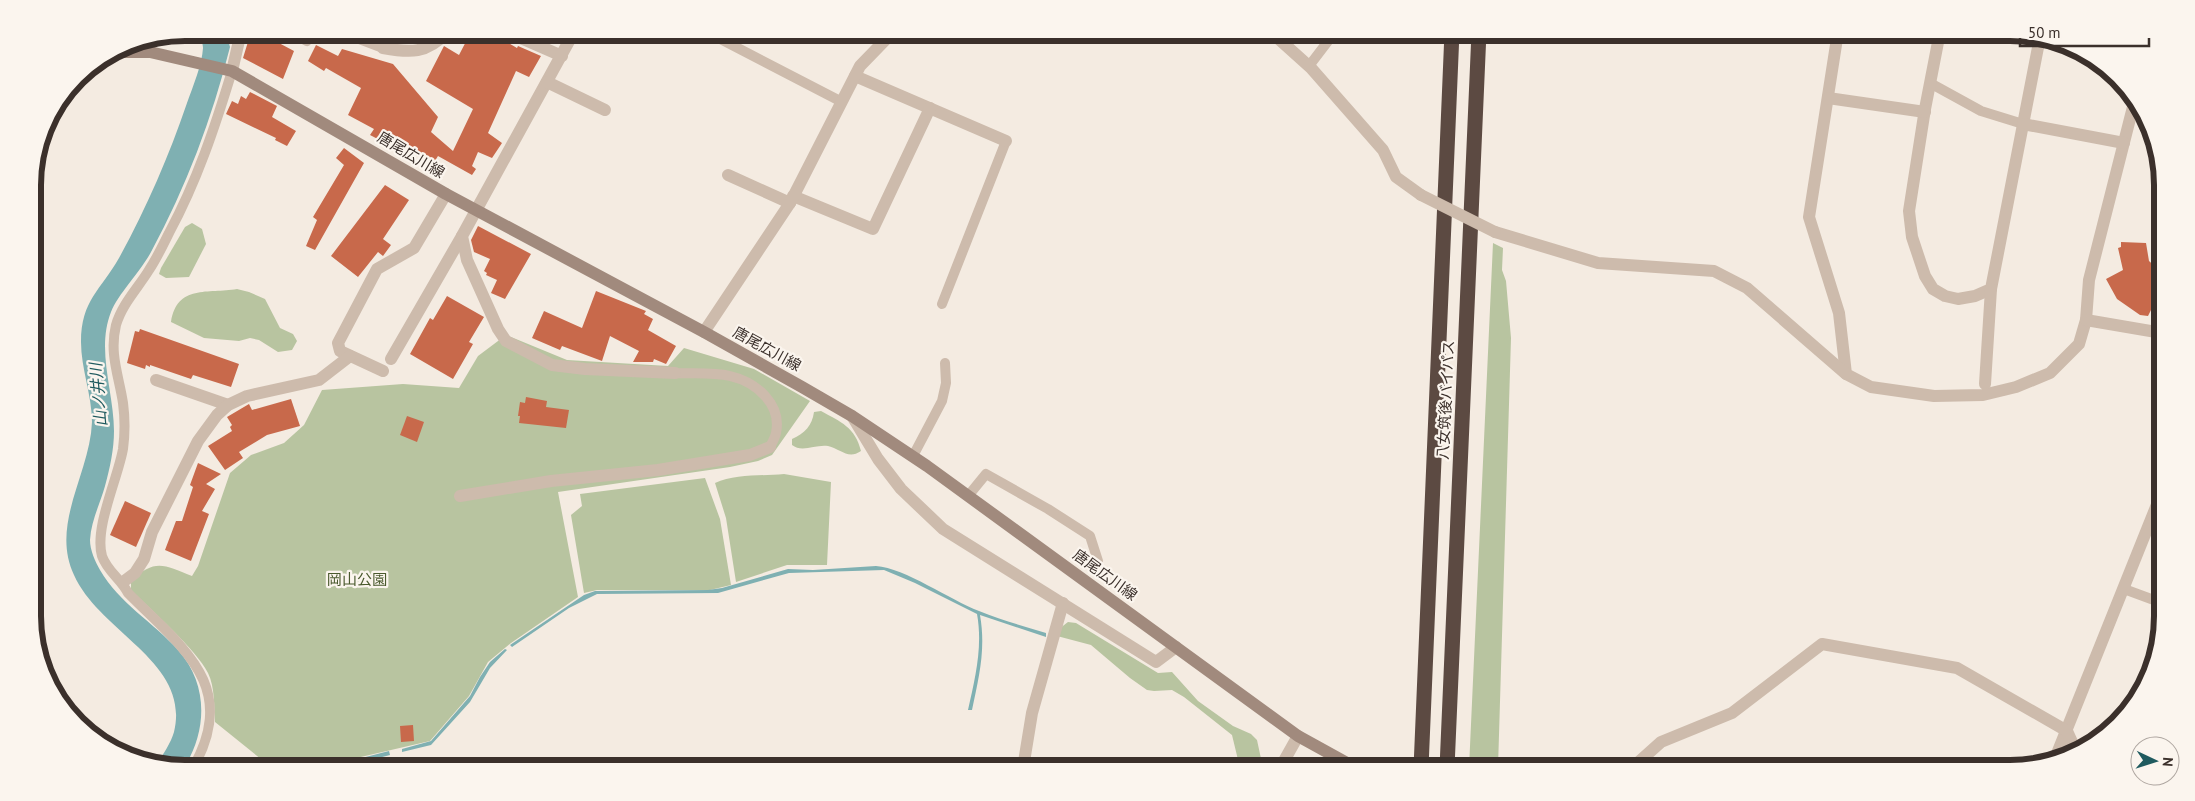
<svg xmlns="http://www.w3.org/2000/svg" width="2195" height="801" viewBox="0 0 2195 801" font-family="'PT Sans','Noto Sans JP',sans-serif">
<style>
.green{fill:#b8c4a0}
.water{fill:#7fb0b2}
.building{fill:#c8694b}
.lines{fill:none;stroke-linecap:round;stroke-linejoin:round}
.lane{stroke:#cdbbac;stroke-width:10}
.street{stroke:#cdbbac;stroke-width:12}
.secondary{stroke:#a18a7d;stroke-width:12}
.highway{stroke:#5c4a42;stroke-width:15}
.street-bridge{stroke:#cdbbac;stroke-width:12}
.labels{text-anchor:middle;stroke-width:4.5;stroke-linejoin:round;paint-order:stroke}
.street-label{font-size:15px;fill:#3b302b;stroke:#fbf5ee}
.park-label{font-size:15px;fill:#4a5a2e;stroke:#fbf5ee}
.water-label{font-size:16px;font-style:italic;fill:#1f5a5e;stroke:#fbf5ee}
.rim{fill:none;stroke:#3b302b;stroke-width:6}
</style>
<rect width="100%" height="100%" fill="#f4ebe1"/>
<g class="green">
<polygon points="192,223 202,229 206,244 189,277 166,278 159,274 161,268 185,227"/>
<polygon points="1493,243 1503,248 1502,270 1506,281 1511,338 1498,768 1469,768"/>
<path d="M237,289L249,292L265,299L280,328L293,334L297,341L292,350L278,352L259,340L250,338L239,341L204,338L171,322C177,284 208,294 237,289Z"/>
<path d="M506,335L567,360L668,366L684,348L754,369L810,401L772,455L758,461L730,467L558,492L578,597L511,643L488,662L469,696L430,741L352,759L292,768H272L215,722C214,707 215,687 208,673C196,649 151,610 131,590V581C155,558 164,565 192,576L198,566L230,473L251,455L284,443L304,425L322,390L403,384L459,388L478,356Z"/>
<path d="M821,411C841,422 855,427 861,451C848,460 841,449 828,446C816,444 802,453 792,445V439C805,433 812,426 814,412Z"/>
<path d="M784,474L831,482L827,565H787L736,582L726,518L715,483C735,474 762,476 784,474Z"/>
<polygon points="705,478 720,519 731,585 710,590 597,590 584,593 571,515 582,506 580,494"/>
<polygon points="1068,622 1076,623 1158,673 1172,672 1198,701 1233,726 1251,734 1257,740 1263,768 1240,768 1232,735 1184,697 1172,690 1154,691 1147,690 1130,678 1091,645 1057,636 1059,629"/>
</g>
<g class="water">
<path d="M198,33H226L230,47C212,119 186,187 151,252C141,271 118,294 111,312C96,350 114,392 114,431C114,449 110,468 105,486C100,504 91,521 90,540C90,550 95,561 100,570C119,603 153,622 178,650C209,685 207,731 184,768L157,764C163,754 171,743 174,732C191,662 100,633 74,575C50,524 90,474 92,422C92,395 81,369 81,342C81,300 101,290 119,258C146,209 169,156 187,103C193,86 202,65 203,48C203,43 200,37 198,33Z"/>
<path d="M876,566C905,568 950,600 979,611C1001,620 1023,626 1046,633V637L980,615C986,649 979,677 972,710H968C975,678 983,647 977,614L915,583L884,570L789,573L718,593L597,594L569,608L512,647L510,645L584,595L595,591L708,590L722,588L788,569L813,570Z"/>
<polygon points="505,649 507,650 490,668 470,702 431,745 402,752 402,749 431,741 470,696 480,677 490,662"/>
<path d="M389,751L390,755C359,763 330,768 298,768L354,760Z"/>
</g>
<g class="building">
<polygon points="251,32 279,32 277,42 294,51 283,79 243,58"/>
<polygon points="471,32 490,32 517,48 518,46 541,56 529,77 516,71 488,133 502,143 492,158 478,152 472,166 476,169 472,175 438,156 431,167 403,144 399,150 370,135 374,129 348,115 361,88 326,68 324,71 308,61 316,45 338,56 342,49 393,64 438,117 431,132 453,151 473,109 426,81 444,46 459,55"/>
<polygon points="250,92 277,106 272,117 296,131 287,146 275,140 276,138 226,114 232,101 238,104 241,96 246,99"/>
<polygon points="344,148 364,163 315,250 306,246 317,220 313,217 344,165 336,158"/>
<polygon points="385,185 409,200 383,239 391,245 383,256 378,252 358,277 331,256"/>
<polygon points="478,226 531,254 505,299 491,293 497,280 486,275 487,273 484,271 490,259 474,252 471,240"/>
<polygon points="2121,242 2146,243 2149,261 2161,272 2161,300 2157,298 2148,316 2140,315 2117,299 2106,279 2123,270 2118,248 2121,247"/>
<polygon points="596,291 646,311 644,314 653,319 648,330 676,346 666,364 654,359 653,362 633,362 639,351 610,336 602,361 562,346 560,350 532,338 544,311 582,328"/>
<polygon points="447,296 484,317 469,342 473,344 453,379 410,354 430,318 433,320"/>
<polygon points="140,329 239,364 231,387 193,375 191,379 150,365 150,367 146,365 145,369 127,363 135,331 139,332"/>
<polygon points="526,397 547,401 546,407 569,410 566,428 519,423 520,416 518,416 520,402 525,403"/>
<polygon points="291,399 300,426 267,435 239,452 243,458 225,470 208,446 232,431 230,427 232,425 227,417 249,404 252,410"/>
<polygon points="407,416 424,422 417,442 400,435"/>
<polygon points="198,463 221,474 206,484 215,489 202,511 209,514 191,561 165,550 176,521 182,521 193,487 190,485"/>
<polygon points="125,501 151,513 136,547 110,535"/>
<polygon points="413,725 414,741 401,742 400,726"/>
</g>
<g class="lines">
<g class="lane">
<polyline points="290,32 307,41 313,32"/>
<polyline points="341,32 383,48"/>
<polyline points="707,32 842,102"/>
<polyline points="1309,66 1335,32"/>
<polyline points="1930,83 1981,111 2023,124"/>
<polyline points="942,304 1006,141"/>
<path d="M675,373C693,374 713,372 730,376C756,382 782,404 776,433C775,438 772,443 770,447"/>
<polyline points="913,456 942,401 946,383 945,363"/>
<polyline points="968,496 986,474 1048,509 1090,536 1098,561 1097,571"/>
<polyline points="2124,589 2162,603"/>
<path d="M193,768C240,685 181,647 128,593C121,579 107,571 102,556C94,528 118,478 123,449C125,434 125,418 123,403C119,376 109,354 116,325C122,304 138,288 149,270C157,258 163,245 169,233C197,181 215,127 232,71"/>
</g>
<g class="street">
<polyline points="507,32 562,56"/>
<polyline points="574,32 462,236 467,260 498,329 506,341 552,365 585,369 675,373"/>
<polyline points="1271,32 1311,68 1383,150 1396,177 1421,195"/>
<polyline points="1838,32 1809,217 1839,313 1846,374 1871,387 1934,396 1983,395 2016,387 2050,373 2079,344 2086,320 2089,280 2135,99"/>
<polyline points="1940,32 1925,109 1909,211 1912,237 1925,276 1933,289 1945,296 1958,299 1975,296 1991,289 2040,37"/>
<path d="M383,48C410,53 427,54 447,32"/>
<polyline points="232,71 241,32"/>
<polyline points="855,76 1006,141"/>
<polyline points="547,82 605,110"/>
<polyline points="1828,98 1925,112"/>
<polyline points="2023,124 2124,143"/>
<polyline points="728,175 790,203"/>
<polyline points="793,196 873,229 930,108"/>
<polyline points="1495,232 1598,263 1714,271 1747,288 1846,374"/>
<polyline points="2086,320 2162,333"/>
<polyline points="704,332 790,203 860,66 893,32"/>
<polyline points="391,359 462,236"/>
<polyline points="383,371 340,351 338,343 377,269 414,248 446,194"/>
<polyline points="156,380 228,405"/>
<polyline points="1985,384 1991,289"/>
<polyline points="852,416 878,459 901,489 943,529 1156,662 1176,647"/>
<polyline points="460,496 551,481 658,470 750,455 770,447"/>
<polyline points="123,582 135,573 144,559 152,532 198,441 217,415 228,405 247,396 319,380 350,356"/>
<polyline points="2054,761 2162,492"/>
<polyline points="1023,768 1032,713 1063,603"/>
<polyline points="1280,768 1298,736"/>
<polyline points="1632,768 1661,742 1732,713 1822,644 1957,668 2067,731 2076,751"/>
</g>
<polyline class="secondary" points="115,52 150,52 232,71 446,194 704,332 802,387 852,416 927,466 1298,736 1356,768"/>
<g class="highway">
<polyline points="1421,768 1452,32"/>
<polyline points="1447,768 1479,32"/>
</g>
<polyline class="street-bridge" points="1421,195 1495,232"/>
</g>
<g class="labels">
<g class="street-label">
<text transform="translate(411 155) rotate(31)" y="5">唐尾広川線</text>
<text transform="translate(767 349) rotate(29)" y="5">唐尾広川線</text>
<text transform="translate(1446 400) rotate(-87)" y="5">八女筑後バイパス</text>
<text transform="translate(1105 575) rotate(36)" y="5">唐尾広川線</text>
</g>
<g class="park-label">
<text x="357" y="585">岡山公園</text>
</g>
<g class="water-label">
<text transform="translate(98 395) rotate(-95)" y="6">山ノ井川</text>
</g>
</g>
<path d="M0 0H2195V801H0ZM185 41H2010A144 144 0 0 1 2154 185V616A144 144 0 0 1 2010 760H185A144 144 0 0 1 41 616V185A144 144 0 0 1 185 41Z" fill="#fbf5ee" fill-rule="evenodd"/>
<path class="rim" d="M185 41H2010A144 144 0 0 1 2154 185V616A144 144 0 0 1 2010 760H185A144 144 0 0 1 41 616V185A144 144 0 0 1 185 41Z"/>
<g transform="translate(2155 761) rotate(94)"><circle r="24" fill="#fbf5ee" stroke="#aea6a0"/>
<path d="M0-4L9 19L0 12L-9 19Z" fill="#1f5a5e"/>
<text y="-8" font-size="14" font-weight="bold" text-anchor="middle" fill="#3b302b">N</text>
</g>
<path d="M2020 38v8h129v-8" fill="none" stroke="#3b302b" stroke-width="2.5"/>
<text x="2028" y="38" font-size="15" fill="#3b302b" stroke="#fbf5ee" stroke-width="4" paint-order="stroke">50 m</text>
</svg>
